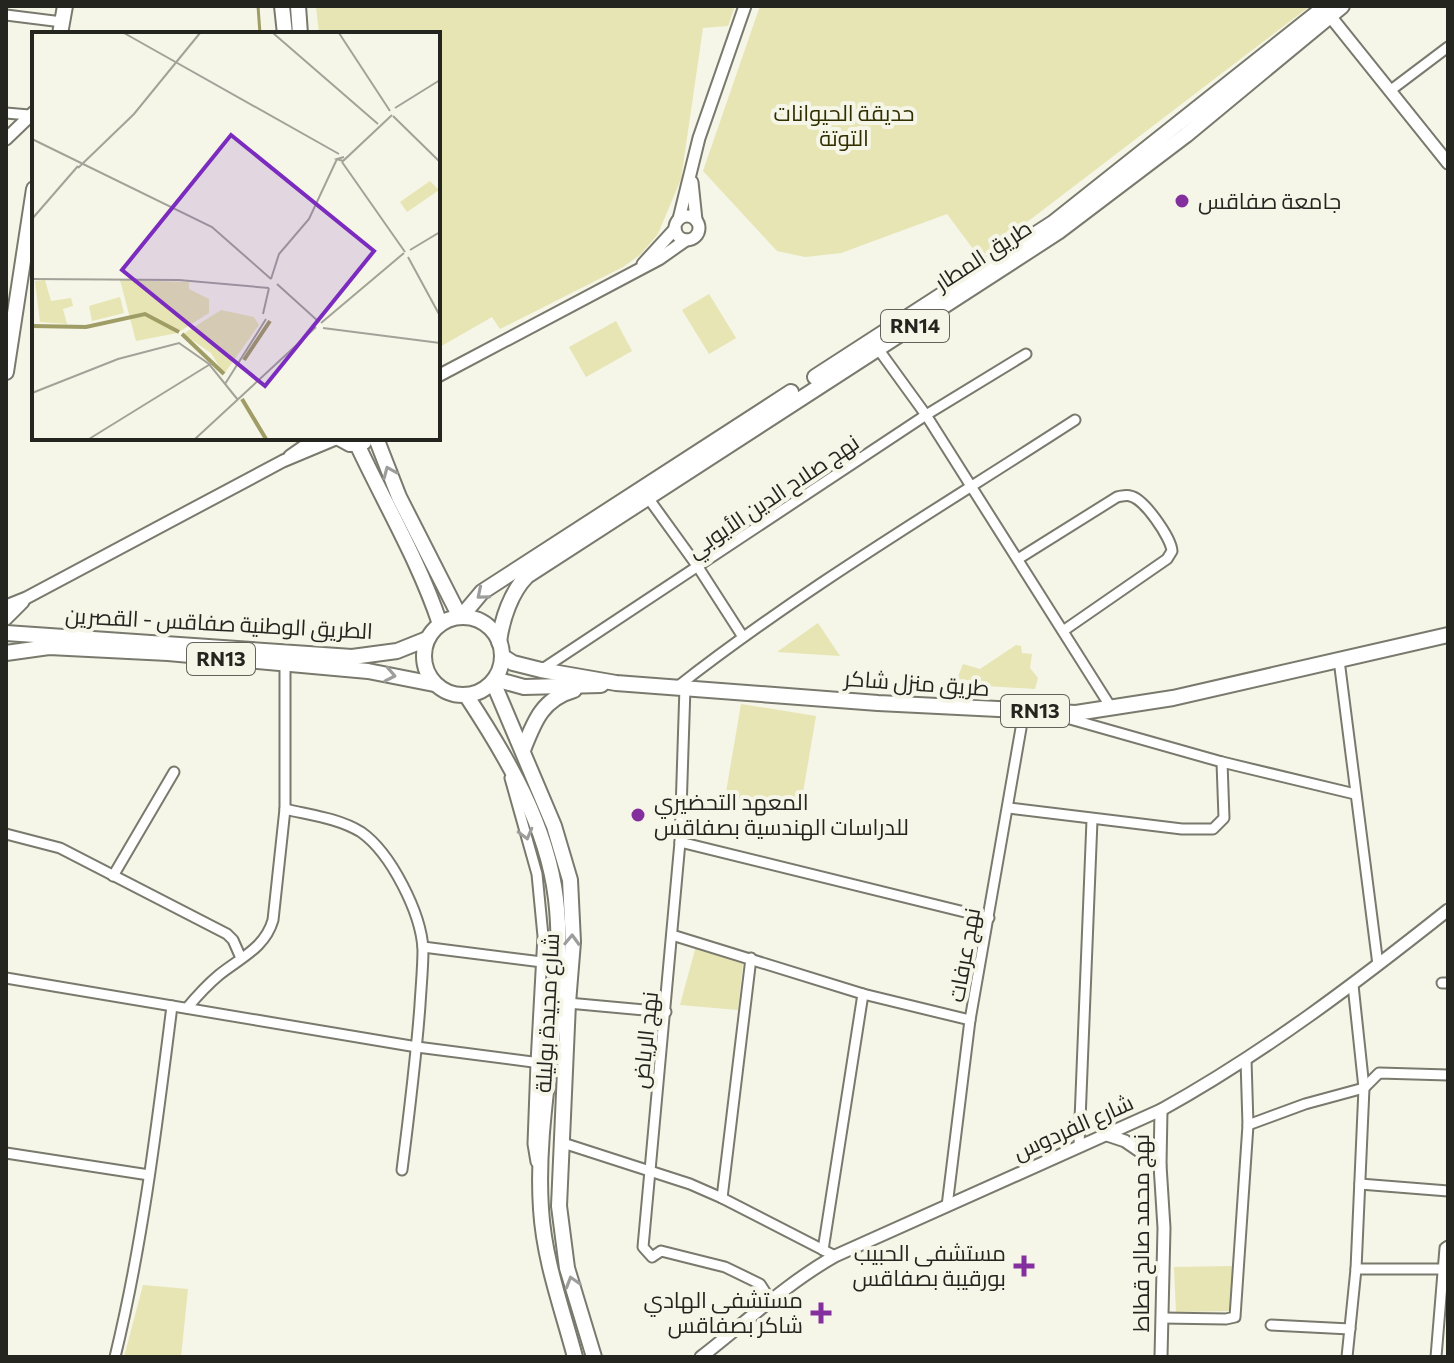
<svg xmlns="http://www.w3.org/2000/svg" width="1454" height="1363" viewBox="0 0 1454 1363" font-family="Commissioner,Cairo,sans-serif">
<style>
.green{fill:#e6e5b3}
.lines{fill:none;stroke-linecap:round;stroke-linejoin:round}
.stream{stroke:#9f9d65;stroke-width:3}
.minor-casing{stroke:#79796d;stroke-width:13}
.tertiary-casing{stroke:#79796d;stroke-width:15}
.primary-casing{stroke:#79796d;stroke-width:18}
.minor{stroke:#fff;stroke-width:9}
.tertiary{stroke:#fff;stroke-width:11}
.primary{stroke:#fff;stroke-width:14}
.oneway{stroke:#9d9d9b}
.poi-dot{fill:#832f9d;stroke:#f5f5e8;stroke-width:3}
.labels{text-anchor:middle;stroke-width:8;stroke-linejoin:round;paint-order:stroke}
.shield{fill:#f5f5e8;stroke:#63635c;stroke-width:2}
.shield-label{font-size:20px;font-weight:bold;fill:#252520}
.park-label{font-size:22px;fill:#312f00;stroke:#f5f5e8}
.poi-label{font-size:22px;fill:#252520;stroke:#f5f5e8;text-anchor:start}
.street-label{font-size:22px;fill:#252520;stroke:#f5f5e8}
.inset-river{fill:none;stroke:#9f9d65;stroke-width:4}
.inset-road{fill:none;stroke:#a2a298;stroke-width:2}
.view{fill:#7b2cbf;fill-opacity:0.15;stroke:#7b2cbf;stroke-width:4}
.inset-edge{fill:none;stroke:#252520;stroke-width:4}
</style>
<rect width="100%" height="100%" fill="#f5f5e8"/>
<g class="green">
<polygon points="316,6 735,6 728,26 703,28 681,179 658,234 640,255 623,267 500,329 492,317 438,348 438,34 319,34"/>
<polygon points="760,6 1310,6 980,258 947,214 841,253 805,257 777,251 703,171"/>
<polygon points="709,294 736,338 709,354 682,310"/>
<polygon points="616,321 632,351 586,377 569,347"/>
<polygon points="818,623 840,656 777,652"/>
<polygon points="1016,645 1021,646 1022,653 1032,654 1030,668 1038,678 1035,689 955,684 963,664 980,669"/>
<polygon points="741,704 816,716 800,810 725,798"/>
<polygon points="696,946 743,962 738,1010 680,1005"/>
<polygon points="1233,1266 1230,1311 1176,1312 1174,1267"/>
<polygon points="143,1285 188,1289 181,1357 124,1357"/>
</g>
<g class="lines">
<polyline class="stream" points="258,6 260,34"/>
<defs>
<g id="minor">
<polyline points="6,15 62,22"/>
<polyline points="1391,90 1448,47"/>
<polyline points="6,113 29,115"/>
<polyline points="876,346 926,415 1112,709"/>
<polyline points="646,495 698,567 743,637"/>
<path d="M1018,559L1117,497C1120,496 1128,495 1130,496C1144,498 1171,538 1172,551L1167,559L1063,631"/>
<polyline points="1339,660 1378,965"/>
<polyline points="541,670 926,415 1026,354"/>
<path d="M677,687C802,589 941,507 1075,420"/>
<polyline points="685,687 680,842 643,1247 652,1257 661,1251 725,1267 760,1284 771,1301"/>
<polyline points="1063,717 1222,762 1355,794"/>
<polyline points="510,778 537,874 543,936 536,1063 533,1144 536,1162"/>
<polyline points="1009,808 1182,829 1213,829 1224,818 1222,762"/>
<path d="M285,809C310,815 338,818 361,832C391,853 421,913 423,949C423,968 421,987 420,1005C416,1060 409,1115 402,1170"/>
<polyline points="6,834 60,848 227,934 233,940 241,958"/>
<polyline points="680,842 989,918"/>
<polyline points="113,876 174,772"/>
<polyline points="672,935 863,994 970,1020"/>
<polyline points="423,947 558,964"/>
<polyline points="6,978 417,1047 548,1064"/>
<polyline points="1442,983 1448,983"/>
<polyline points="568,1003 666,1012"/>
<path d="M187,1008C197,996 207,985 219,975C240,958 265,948 273,920L285,809V665"/>
<polyline points="1248,1125 1305,1104 1364,1088 1379,1073 1448,1075"/>
<polyline points="563,1143 690,1184 722,1198 835,1256"/>
<polyline points="1079,1145 1092,820"/>
<polyline points="6,1153 149,1175"/>
<polyline points="1360,1184 1448,1191"/>
<polyline points="722,1198 751,958"/>
<polyline points="947,1206 970,1020 1024,711"/>
<polyline points="823,1250 863,994"/>
<polyline points="1356,1269 1442,1269"/>
<polyline points="1162,1318 1226,1319 1235,1317 1248,1125 1246,1060"/>
<polyline points="1271,1325 1350,1329"/>
<path d="M115,1357C143,1242 157,1124 172,1006"/>
<polyline points="1347,1357 1356,1269 1364,1088 1353,985"/>
<polyline points="1436,1357 1445,1248 1448,1246"/>
</g>
<g id="tertiary">
<polyline points="1326,11 1448,163"/>
<polyline points="6,139 34,112"/>
<polyline points="692,182 696,220"/>
<circle cx="687" cy="228" r="12"/>
<polyline points="679,219 699,138 745,6"/>
<polyline points="643,264 675,229"/>
<polyline points="438,376 659,259 686,240"/>
<polyline points="290,456 316,438"/>
<polyline points="6,606 26,598 283,461 338,438"/>
<polyline points="6,619 23,602"/>
<polyline points="1161,1110 1160,1165 1164,1228 1161,1357"/>
<polyline points="1104,1134 1125,1141 1160,1165"/>
<path d="M701,1357C745,1323 787,1283 835,1256L1161,1110C1264,1053 1356,983 1448,910"/>
</g>
<g id="primary">
<polyline points="282,6 285,34"/>
<polyline points="298,6 300,34"/>
<polyline points="60,34 65,6"/>
<polyline points="6,372 34,189"/>
<polyline points="815,377 1053,223 1326,6"/>
<polyline points="339,438 350,444 364,442"/>
<polyline points="376,438 399,497 460,617"/>
<path d="M357,444C385,504 419,561 440,624"/>
<polyline points="461,617 482,592 791,392"/>
<circle cx="463" cy="656" r="39"/>
<polyline points="6,633 352,657 397,651 427,639"/>
<path d="M499,642C502,619 511,592 527,576L1058,232L1186,135L1342,6"/>
<polyline points="6,653 49,647 168,653 368,671 434,684"/>
<polyline points="502,656 513,663 541,670 616,683 878,703 1076,713 1173,698 1448,635"/>
<polyline points="495,679 524,687 601,685"/>
<polyline points="493,682 554,826 570,880 573,942 568,1003 559,1206 567,1268 594,1357"/>
<path d="M466,695C507,757 547,825 556,899C568,1002 534,1106 541,1209C544,1260 562,1308 575,1357"/>
<path d="M523,750C534,722 542,699 574,690"/>
</g>
</defs>
<use href="#minor" class="minor-casing"/>
<use href="#tertiary" class="tertiary-casing"/>
<use href="#primary" class="primary-casing"/>
<use href="#minor" class="minor"/>
<use href="#tertiary" class="tertiary"/>
<use href="#primary" class="primary"/>
</g>
<defs><path id="oneway-chevron" d="M-2-3.5L2.5 0L-2 3.5" fill="none" stroke-width="1.6" stroke-linecap="round" stroke-linejoin="round" transform="scale(2)"/></defs>
<g class="oneway">
<use href="#oneway-chevron" transform="translate(389 472) rotate(-113)"/>
<use href="#oneway-chevron" transform="translate(482 594) rotate(140)"/>
<use href="#oneway-chevron" transform="translate(390 675) rotate(11)"/>
<use href="#oneway-chevron" transform="translate(526 834) rotate(75)"/>
<use href="#oneway-chevron" transform="translate(572 940) rotate(-88)"/>
<use href="#oneway-chevron" transform="translate(572 1282) rotate(-107)"/>
</g>
<g class="poi-dot">
<circle cx="1182" cy="201" r="8"/>
<circle cx="638" cy="815" r="8"/>
<path d="M1020 1254h8v8h8v8h-8v8h-8v-8h-8v-8h8z"/>
<path d="M817 1301h8v8h8v8h-8v8h-8v-8h-8v-8h8z"/>
</g>
<g class="labels">
<g class="shield">
<rect x="881" y="310" width="68" height="32" rx="6"/>
<rect x="187" y="643" width="68" height="32" rx="6"/>
<rect x="1001" y="695" width="68" height="32" rx="6"/>
</g>
<g class="shield-label">
<text x="915" y="333">RN14</text>
<text x="221" y="666">RN13</text>
<text x="1035" y="718">RN13</text>
</g>
<g class="park-label">
<text x="844" y="121">حديقة الحيوانات<tspan x="844" dy="25">التوتة</tspan></text>
</g>
<g class="poi-label">
<text x="1198" y="209">جامعة صفاقس</text>
<text x="654" y="810">المعهد التحضيري<tspan x="654" dy="25">للدراسات الهندسية بصفاقس</tspan></text>
<text x="1006" y="1261" text-anchor="end">مستشفى الحبيب<tspan x="1006" dy="25">بورقيبة بصفاقس</tspan></text>
<text x="803" y="1308" text-anchor="end">مستشفى الهادي<tspan x="803" dy="25">شاكر بصفاقس</tspan></text>
</g>
<g class="street-label">
<text transform="translate(983 255) rotate(-33)" y="8">طريق المطار</text>
<text transform="translate(773 496) rotate(-34)" y="8">نهج صلاح الدين الأيوبي</text>
<text transform="translate(219 623) rotate(3)" y="8">الطريق الوطنية صفاقس - القصرين</text>
<text transform="translate(917 683) rotate(4)" y="8">طريق منزل شاكر</text>
<text transform="translate(964 955) rotate(-80)" y="8">نهج عرفات</text>
<text transform="translate(547 1013) rotate(-87)" y="8">شارع مجيدة بوليلة</text>
<text transform="translate(645 1040) rotate(-84)" y="8">نهج الرياض</text>
<text transform="translate(1073 1127) rotate(-24)" y="8">شارع الفردوس</text>
<text transform="translate(1141 1233) rotate(-90)" y="8">نهج محمد صالح قطاط</text>
</g>
</g>
<g transform="translate(32 32)">
<rect width="408" height="408" fill="#f5f5e8"/>
<path d="M398,149L407,158L375,180L368,170ZM13,248L19,269L39,266L41,274L31,277L35,292L8,290L3,249ZM88,248L157,250V257L177,267V281L145,301L104,309ZM88,265L92,281L60,289L57,274ZM189,278L222,285L227,293L192,342L179,321L151,302Z" fill="#e6e5b3"/>
<path class="inset-river" d="M0,294L54,295L113,282L147,300M150,302L192,342M212,328L238,289M210,367L234,407"/>
<path class="inset-road" d="M92,1L307,122M241,1L346,92M307,1L358,79M363,76L408,48M361,84L408,130M0,107L180,195L239,247M312,125L305,127L311,129L360,83M310,130L373,220M46,136L102,82L168,1M0,187L46,134M378,218L408,200M376,225L408,284M0,247L147,248L237,256M239,247L247,222L277,187L305,127M245,252L287,290M231,282L237,256M289,291L372,221M291,296L408,311M193,352L234,287M0,361L86,327L147,311L177,332L206,368M57,407L180,331M163,407L284,295"/>
<path class="view" d="M199,103L342,219L233,354L90,238Z"/>
<rect width="408" height="408" class="inset-edge"/>
</g>
<rect width="1454" height="1363" fill="none" stroke="#252520" stroke-width="16"/>
</svg>
